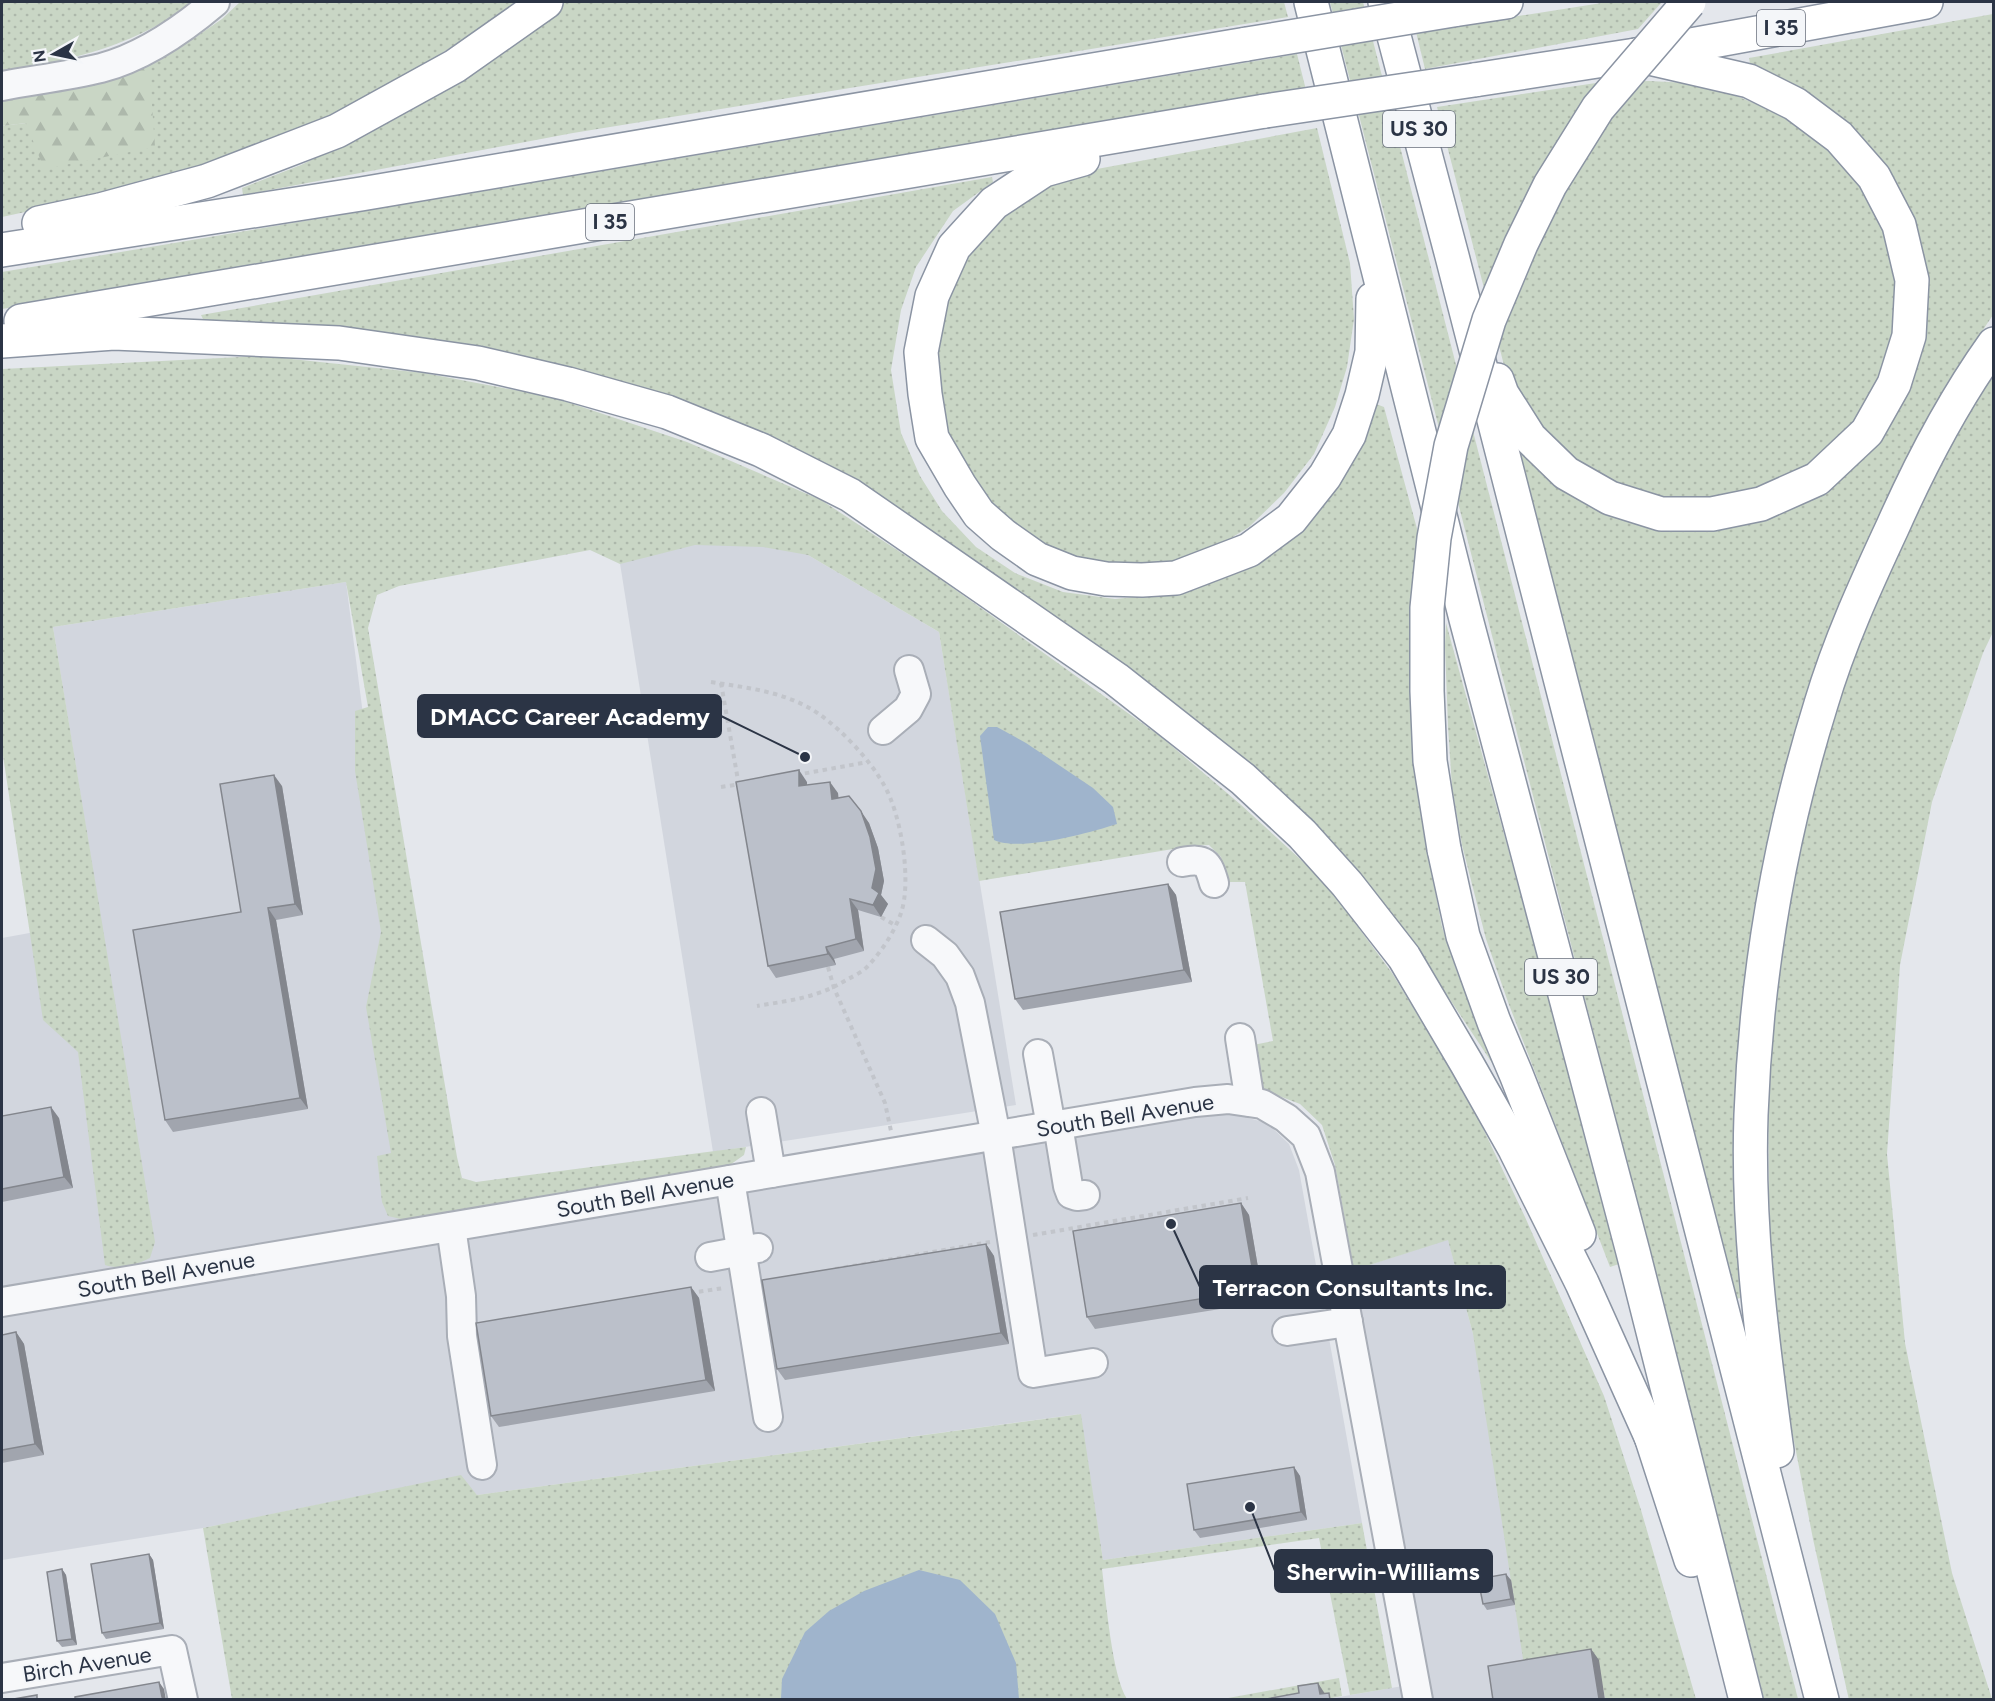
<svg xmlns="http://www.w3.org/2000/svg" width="1995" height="1701" viewBox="0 0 1995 1701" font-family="Figtree,sans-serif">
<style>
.built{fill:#d2d6de}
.grass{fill:url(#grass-dots)}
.forest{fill:url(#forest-firs)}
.water{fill:#9fb4cc}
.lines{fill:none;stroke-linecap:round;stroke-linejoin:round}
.minor-casing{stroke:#a9aeb7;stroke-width:32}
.highway-casing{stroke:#8b94a3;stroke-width:36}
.path{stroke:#c2c5cb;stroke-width:4;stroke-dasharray:4.5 4.5;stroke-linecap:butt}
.minor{stroke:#f7f8fa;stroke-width:28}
.highway{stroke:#fff;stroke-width:33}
.highway-bridge-casing{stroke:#8b94a3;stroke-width:36;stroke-linecap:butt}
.highway-bridge{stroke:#fff;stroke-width:33}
.wall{fill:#a1a5ae}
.shaded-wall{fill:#83868d}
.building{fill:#bbc0ca;stroke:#83868d;stroke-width:1.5}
.labels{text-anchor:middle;stroke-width:4.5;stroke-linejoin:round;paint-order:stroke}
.shield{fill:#f4f6f9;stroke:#676e7b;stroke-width:1.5}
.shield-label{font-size:21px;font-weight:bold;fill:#2b3445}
.street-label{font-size:22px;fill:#2b3445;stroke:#f4f6f9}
.leader{fill:none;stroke:#2b3445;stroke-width:2}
.callout-dot{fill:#2b3445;stroke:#f4f6f9;stroke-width:2}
.callout{fill:#2b3445;stroke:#2b3445;stroke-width:2}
.callout-label{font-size:24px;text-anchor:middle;font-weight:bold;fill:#fff}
</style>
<defs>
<pattern id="grass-dots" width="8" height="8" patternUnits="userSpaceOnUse" patternTransform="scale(1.5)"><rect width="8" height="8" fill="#c9d6c5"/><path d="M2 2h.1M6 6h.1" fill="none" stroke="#adb8ab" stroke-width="1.8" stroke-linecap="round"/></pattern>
<pattern id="forest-firs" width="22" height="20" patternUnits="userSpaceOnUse" patternTransform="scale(1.5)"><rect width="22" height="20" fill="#c9d6c5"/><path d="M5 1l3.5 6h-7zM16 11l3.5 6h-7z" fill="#adb8ab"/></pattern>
</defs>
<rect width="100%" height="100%" fill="#e4e7ec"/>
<g class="built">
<polygon points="607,481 808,555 939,632 1016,1105 713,1152"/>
<polygon points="346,582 431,1245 1226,1112 1267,1123 1289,1144 1299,1170 1362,1523 1103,1560 1080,1414 477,1495 459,1476 203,1528 2,1560 2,938 101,920 53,627"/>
<polygon points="1448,1239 1473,1334 1599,1661 1605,1699 1322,1700 1426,1682 1354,1270"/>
</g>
<g class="grass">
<path d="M2,2H193C183,12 170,18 158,25C109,52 56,62 2,73Z"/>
<polygon points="240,2 516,2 495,19 398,81 269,145 154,184 2,217 2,126 26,123 149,64 184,45 222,19"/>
<polygon points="563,2 1284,2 1288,17 573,133 243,195 242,188 301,165 372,130 535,26"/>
<polygon points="1330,2 1363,2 1798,1699 1764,1699"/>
<polygon points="1608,2 1662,2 1638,29 1425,69 1416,32"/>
<polygon points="1993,14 1993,315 1947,383 1900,469 1855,568 1828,635 1806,701 1781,787 1768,850 1746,969 1742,1032 1745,1297 1736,1299 1515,447 1704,529 1893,416 1907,205 1751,69 1749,58"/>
<polygon points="1297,54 1306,90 2,309 2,272"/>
<polygon points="1649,81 1689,83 1734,95 1783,115 1824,142 1854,173 1876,209 1892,255 1898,299 1893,346 1873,394 1846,433 1817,460 1782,481 1740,497 1682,502 1637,493 1594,474 1560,448 1530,415 1505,369 1437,107 1596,83"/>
<polygon points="1317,128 1350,263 1354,319 1347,367 1335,407 1314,454 1284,493 1249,527 1205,554 1166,568 1123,573 1038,552 936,446 938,289 1006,205 1070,174"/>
<polygon points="992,177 993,182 953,211 916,267 901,310 891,370 901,433 920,476 942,511 976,547 1015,573 1063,592 1115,599 1175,593 1220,580 1262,553 1371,402 1384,407 1419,536 1410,645 1411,713 1418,789 1428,853 1442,927 1457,972 1498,1072 1445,992 1400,929 1330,845 727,424 206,325 201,315"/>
<path d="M263,356L424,373L552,397L687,442L821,500L929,571L1160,736L1240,804L1324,881L1392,973L1469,1099L1525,1217L1604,1396L1641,1510L1696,1699H1605L1598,1661L1525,1672L1473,1334L1448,1240L1354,1270L1335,1165L1322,1125L1300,1104L1261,1089L1253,1045L1273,1041L1245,882H1225L1221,857L1209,845L1191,846L979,881L939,632L808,555L763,547L695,545L620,564L590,550L399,586L377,595L368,628L457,1157L462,1178L476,1182L746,1147L744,1155L727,1167L405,1220L388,1216L382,1202L377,1156L391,1153L366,1007L381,932L355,771V711L368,707L346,582L53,627L155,1242L150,1258C136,1265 121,1270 105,1265L78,1052L43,1020L2,749V369Z"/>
<polygon points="1993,367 1993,632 1983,653 1932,802 1900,965 1887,1154 1905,1343 1952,1573 1992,1699 1849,1700 1813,1539 1786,1400 1773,1297 1769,1196 1768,1084 1775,1005 1792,880 1815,776 1858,637 1907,518"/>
<polygon points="1446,623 1622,1263 1610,1267 1508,1002 1486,939 1462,845 1452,787 1448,726 1445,646"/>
<path d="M1081,1414L1103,1560L1362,1523L1392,1688L1350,1695L1319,1538L1102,1569C1106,1600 1112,1676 1127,1699H232L203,1528L461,1475L477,1495Z"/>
<polygon points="1339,1678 1342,1696 1322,1700 1217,1700"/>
</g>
<polygon class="forest" points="149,64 155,147 44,169 26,123 2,126 2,97"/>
<g class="water">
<path d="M988,727H997L1026,743L1093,788L1113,807L1117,824C1089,833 1020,852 994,840L980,736Z"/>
<polygon points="919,1570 960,1580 995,1614 1016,1663 1019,1699 781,1699 782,1679 805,1632 829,1611 864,1591"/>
</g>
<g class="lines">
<defs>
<g id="minor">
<path d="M2,86C34,80 68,76 101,68C143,57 182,30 215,2"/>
<polyline points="883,730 908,709 916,694 909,670"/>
<path d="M1182,862C1205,858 1208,862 1214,883"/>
<polyline points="926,940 945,955 960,976 970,1003 996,1136 1033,1373 1093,1363"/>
<polyline points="1240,1038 1250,1102"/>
<polyline points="1038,1054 1051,1126"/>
<polyline points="761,1112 771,1173"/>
<polyline points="1058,1125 1068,1186 1071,1194 1077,1196 1085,1195"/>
<polyline points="730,1180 768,1417"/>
<polyline points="451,1227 461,1296 462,1336 482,1465"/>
<polyline points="710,1257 758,1248"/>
<polyline points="2,1302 1195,1102 1228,1099 1262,1104 1286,1118 1306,1136 1320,1172 1418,1700"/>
<polyline points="1287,1331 1348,1322"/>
<polyline points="2,1678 172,1650 183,1700"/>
</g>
<g id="highway">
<polyline points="1311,2 1466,619 1633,1252 1746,1700"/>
<polyline points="1385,2 1452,256 1822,1700"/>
<polyline points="1453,10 1506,2"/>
<polyline points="1474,80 1636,55 1926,2"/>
<polyline points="1083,159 1044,170 994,203 954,247 932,296 921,352 925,394 932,438 960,486 979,514 1003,535 1037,559 1072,573 1106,579 1142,580 1176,578 1249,550 1291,519 1325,476 1349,435 1362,395 1372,352 1373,299"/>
<polyline points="39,223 100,210 207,181 337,131 455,66 546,2"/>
<polyline points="2,250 361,194 1247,44"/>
<polyline points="21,321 1265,111"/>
<polyline points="2,341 114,333 339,343 478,363 568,384 667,412 761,450 850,495 1116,679 1243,779 1302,834 1347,884 1404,957 1467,1064 1515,1149 1582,1283 1653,1441"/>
<polyline points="1497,380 1502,394 1530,438 1566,473 1610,498 1661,514 1712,514 1761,504 1817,479 1867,432 1894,384 1909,336 1912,280 1899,225 1874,177 1839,137 1795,104 1749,81 1636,55"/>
<polyline points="1444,849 1463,936 1494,1022 1516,1074 1579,1234"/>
<polyline points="1646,1421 1691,1560"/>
<path d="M1777,1451C1762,1340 1747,1227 1751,1115C1756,977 1780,836 1821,704C1839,643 1866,584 1893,526C1921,463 1954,400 1994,344"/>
</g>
</defs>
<use href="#minor" class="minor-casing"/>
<use href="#highway" class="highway-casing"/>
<g class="path">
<path d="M711,682C749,688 787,692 819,714C843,731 870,760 884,785C901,814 912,881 901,913C894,933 881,952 867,967C862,972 854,976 848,979C817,998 792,1000 757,1006"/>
<polyline points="721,683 739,786"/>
<polyline points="796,775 868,762"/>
<polyline points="721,787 741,784"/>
<polyline points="881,917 895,925"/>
<polyline points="828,967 834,988 885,1103 891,1131"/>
<polyline points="1033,1235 1248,1198"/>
<polyline points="835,1269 990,1242"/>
<polyline points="690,1293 724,1288"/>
</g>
<use href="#minor" class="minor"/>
<use href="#highway" class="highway"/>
<defs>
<g id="highway-bridge">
<polyline points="1247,44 1453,10"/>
<polyline points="1265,111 1474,80"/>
<polyline points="1444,849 1430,761 1427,691 1427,608 1434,538 1451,446 1489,320 1521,244 1550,185 1598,108 1689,2"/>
</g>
</defs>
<use href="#highway-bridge" class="highway-bridge-casing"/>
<use href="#highway-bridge" class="highway-bridge"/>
</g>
<g class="wall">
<polygon points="807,782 807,785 838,793 838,798 869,823 878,848 884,881 881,895 888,904 881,917 858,910 864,951 834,959 836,965 776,978 768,966"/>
<polygon points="282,786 303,915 276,920 308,1109 173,1132 165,1120 241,912"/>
<polygon points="1168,884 1176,895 1192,982 1023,1010 1015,999"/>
<polygon points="2,1116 59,1118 73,1188 2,1202"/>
<polygon points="1241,1203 1249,1215 1264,1302 1095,1329 1087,1317"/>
<polygon points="986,1244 994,1256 1009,1344 785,1380 777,1369"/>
<polygon points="691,1287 699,1298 715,1391 499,1427 491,1416"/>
<polygon points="16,1332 24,1344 44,1455 2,1463 2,1335"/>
<polygon points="1294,1467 1300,1476 1307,1520 1200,1538 1194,1530"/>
<polygon points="149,1554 153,1560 164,1629 106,1639 102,1633"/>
<polygon points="62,1569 66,1575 77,1645 62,1647 57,1641"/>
<polygon points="1511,1580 1515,1605 1487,1610 1483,1604"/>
</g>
<g class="shaded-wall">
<polygon points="799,770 807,782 807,798 799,786"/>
<polygon points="274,775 282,786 303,915 295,904"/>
<polygon points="830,782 838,793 840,811 832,799"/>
<polygon points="861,811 869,823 878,848 884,881 881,895 888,904 881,917 873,905 872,888"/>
<polygon points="1168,884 1176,895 1192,982 1184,970"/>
<polygon points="850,899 858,910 864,951 856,939"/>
<polygon points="268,908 276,920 308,1109 300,1098"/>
<polygon points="826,947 834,959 836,965 828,954"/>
<polygon points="51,1107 59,1118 73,1188 64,1177"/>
<polygon points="1241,1203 1249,1215 1264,1302 1256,1290"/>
<polygon points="986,1244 994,1256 1009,1344 1001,1333"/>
<polygon points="691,1287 699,1298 715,1391 706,1380"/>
<polygon points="16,1332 24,1344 44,1455 35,1444"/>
<polygon points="1294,1467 1300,1476 1307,1520 1301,1512"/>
<polygon points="149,1554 153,1560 164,1629 160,1623"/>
<polygon points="62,1569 66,1575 77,1645 72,1639"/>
<polygon points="1506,1574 1511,1580 1515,1605 1511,1599"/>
<polygon points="1591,1649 1599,1660 1605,1700 1599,1700 1599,1699"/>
<polygon points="159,1682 164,1689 166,1700 164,1700 162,1697"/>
<polygon points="1318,1683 1329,1700 1320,1694"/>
</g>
<g class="building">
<polygon points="799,770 799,786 830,782 832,799 849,796 861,811 870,837 876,869 872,888 879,893 873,905 850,899 856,939 826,947 828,954 768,966 736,782"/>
<polygon points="274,775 295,904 268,908 300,1098 165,1120 133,930 241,912 220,784"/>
<polygon points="1168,884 1184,970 1015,999 1000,912"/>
<polygon points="51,1107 64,1177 2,1189 2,1116"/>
<polygon points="1241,1203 1256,1290 1087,1317 1073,1231"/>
<polygon points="986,1244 1001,1333 777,1369 762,1280"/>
<polygon points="691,1287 706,1380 491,1416 476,1323"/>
<polygon points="16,1332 35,1444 2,1450 2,1335"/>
<polygon points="1294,1467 1301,1512 1194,1530 1187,1484"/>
<polygon points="149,1554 160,1623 102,1633 91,1564"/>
<polygon points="62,1569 72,1639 57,1641 47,1572"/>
<polygon points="1506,1574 1511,1599 1483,1604 1478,1579"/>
<polygon points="1591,1649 1599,1699 1593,1700 1493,1700 1488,1666"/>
<polygon points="159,1682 162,1697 164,1700 75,1700 75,1697"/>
<polygon points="1318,1683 1320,1694 1329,1693 1330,1700 1261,1700 1299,1693 1298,1686"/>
<polygon points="37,1695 37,1700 8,1700"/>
</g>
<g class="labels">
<g class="shield">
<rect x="1757" y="10" width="48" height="36" rx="4.5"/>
<rect x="1383" y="111" width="72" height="36" rx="4.5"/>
<rect x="586" y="204" width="48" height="36" rx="4.5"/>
<rect x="1525" y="959" width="72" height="36" rx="4.5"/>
</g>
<g class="shield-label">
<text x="1781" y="35">I 35</text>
<text x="1419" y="136">US 30</text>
<text x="610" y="229">I 35</text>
<text x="1561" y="984">US 30</text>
</g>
<g class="street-label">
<text transform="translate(1125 1115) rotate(-9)" y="8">South Bell Avenue</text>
<text transform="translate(645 1194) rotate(-10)" y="8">South Bell Avenue</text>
<text transform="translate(166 1274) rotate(-10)" y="8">South Bell Avenue</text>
<text transform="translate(87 1664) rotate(-9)" y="8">Birch Avenue</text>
</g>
</g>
<path class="leader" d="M805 757L721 716M1171 1224L1200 1287M1250 1507L1275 1571"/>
<g class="callout-dot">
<circle cx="805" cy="757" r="6"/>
<circle cx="1171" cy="1224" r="6"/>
<circle cx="1250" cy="1507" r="6"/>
</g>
<g class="callout">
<rect x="418" y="695" width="303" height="42" rx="6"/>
<rect x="1200" y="1266" width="305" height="42" rx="6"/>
<rect x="1275" y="1550" width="217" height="42" rx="6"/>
</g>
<g class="callout-label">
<text x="570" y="725">DMACC Career Academy</text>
<text x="1353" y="1296">Terracon Consultants Inc.</text>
<text x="1383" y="1580">Sherwin-Williams</text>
</g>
<rect width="1995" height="1701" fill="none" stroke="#2b3445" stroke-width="6"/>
<g transform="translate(54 54) rotate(261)" stroke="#f4f6f9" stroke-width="4.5" paint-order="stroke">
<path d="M0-4.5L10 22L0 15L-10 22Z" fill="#2b3445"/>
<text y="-9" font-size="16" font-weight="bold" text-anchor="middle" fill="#2b3445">N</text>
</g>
</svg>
